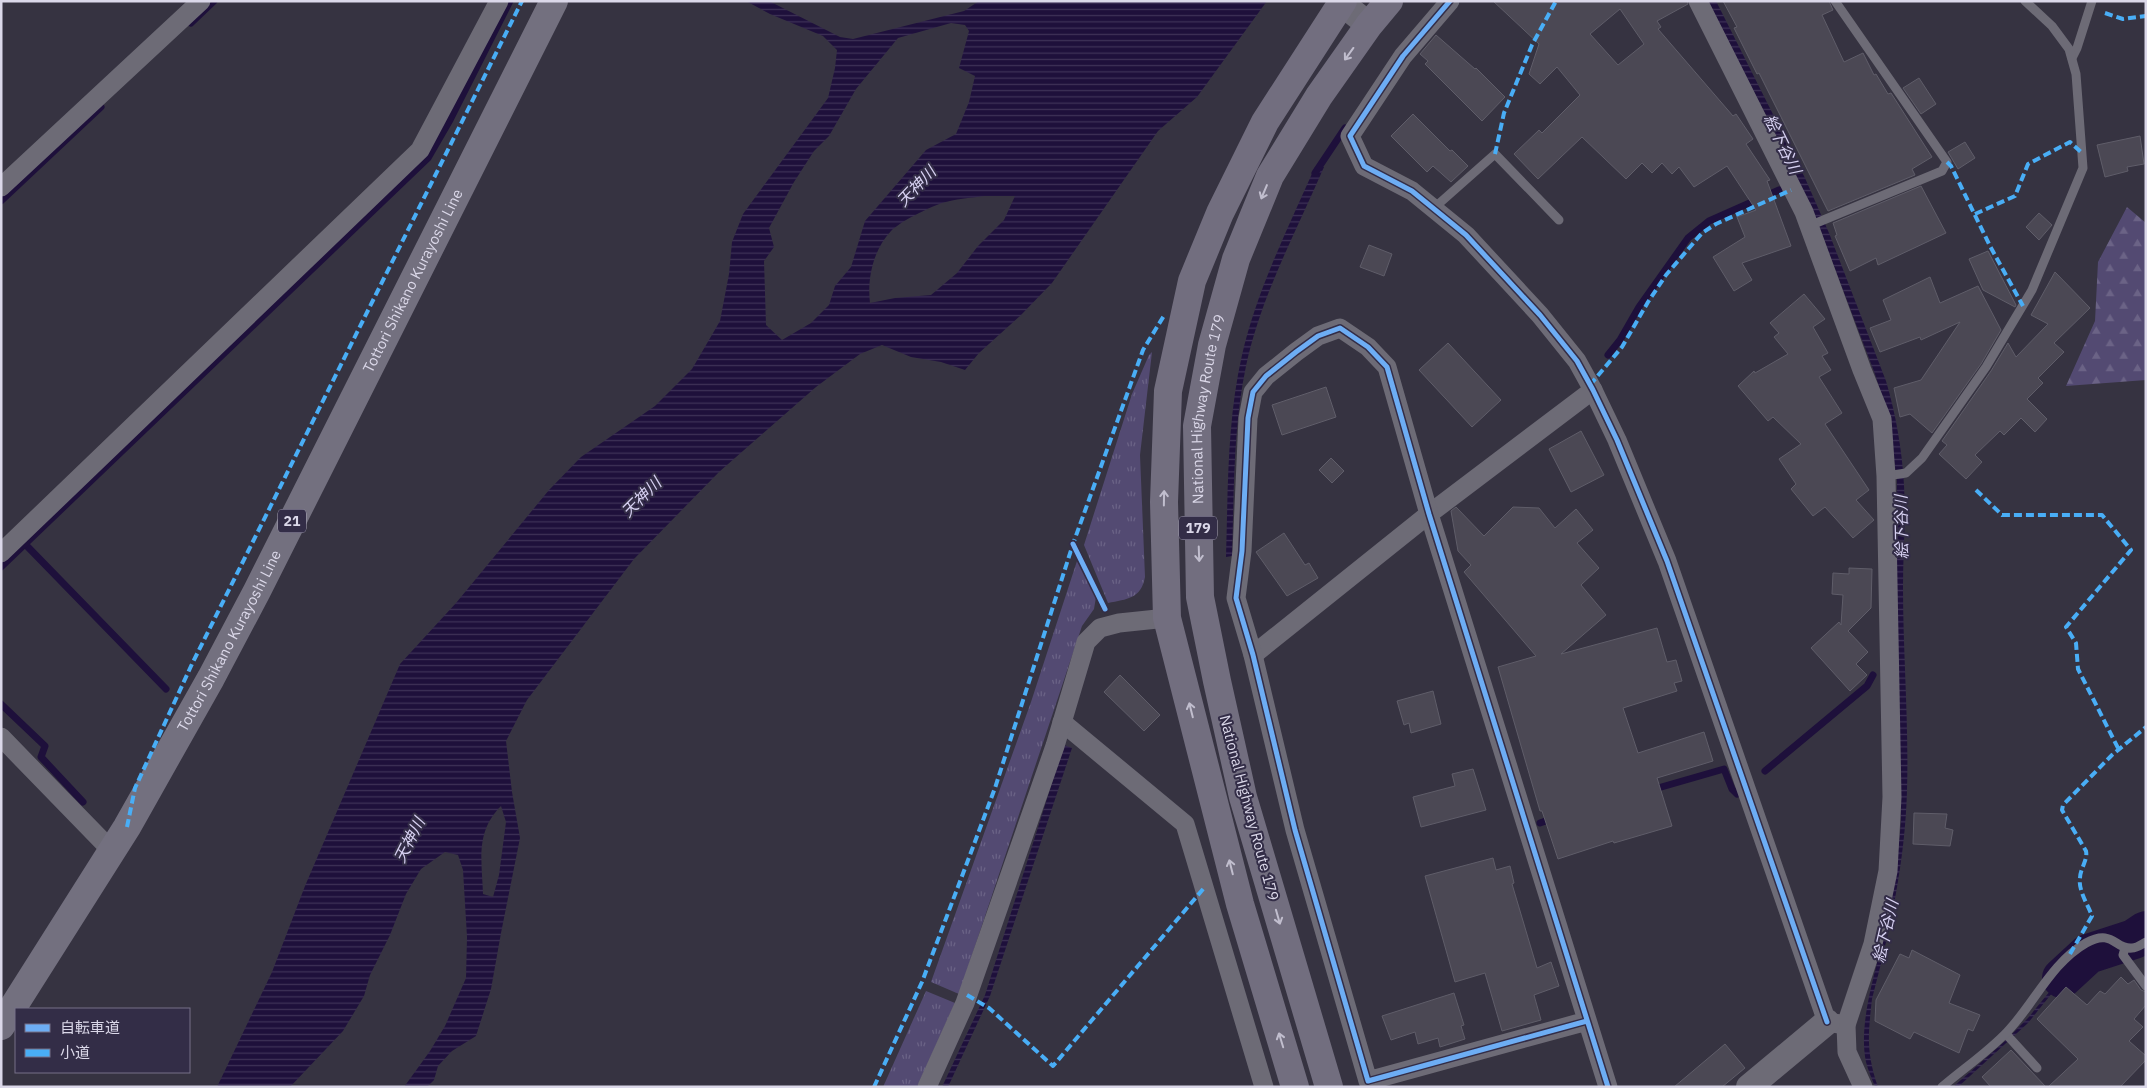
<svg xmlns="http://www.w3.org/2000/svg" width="2147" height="1088" viewBox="0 0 2147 1088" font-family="'IBM Plex Sans','Noto Sans JP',sans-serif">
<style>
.grass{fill:url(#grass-tufts)}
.forest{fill:url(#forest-firs)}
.water{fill:url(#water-rules);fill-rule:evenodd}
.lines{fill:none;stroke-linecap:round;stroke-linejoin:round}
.stream{stroke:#1e103b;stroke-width:7}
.river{stroke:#1e103b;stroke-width:40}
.building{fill:#4b4854;stroke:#5f5d69;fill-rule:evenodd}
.lane{stroke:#6d6b76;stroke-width:9}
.street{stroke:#6d6b76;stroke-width:19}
.secondary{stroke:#6d6b76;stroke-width:26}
.primary{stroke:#73707f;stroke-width:28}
.highway{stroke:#726e7f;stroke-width:28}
.quiet{stroke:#49aef6;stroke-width:4;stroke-dasharray:8 4;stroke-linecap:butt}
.cycleway-casing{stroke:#332d47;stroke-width:8}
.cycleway{stroke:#6dadf4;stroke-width:5}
.oneway{stroke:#c1bece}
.labels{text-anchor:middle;stroke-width:4;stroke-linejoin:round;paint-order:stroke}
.shield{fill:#332d47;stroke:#a9a5b8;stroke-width:1}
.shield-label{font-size:14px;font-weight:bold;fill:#dbd8e9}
.street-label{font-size:15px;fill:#dbd8e9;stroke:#332d47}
.water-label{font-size:16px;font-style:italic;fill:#d7d1f2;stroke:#332d47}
</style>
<defs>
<pattern id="grass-tufts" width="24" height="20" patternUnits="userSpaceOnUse" patternTransform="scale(1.25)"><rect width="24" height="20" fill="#534a72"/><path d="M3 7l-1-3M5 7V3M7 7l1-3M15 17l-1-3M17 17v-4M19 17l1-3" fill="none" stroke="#6b6386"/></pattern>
<pattern id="forest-firs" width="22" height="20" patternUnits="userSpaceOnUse" patternTransform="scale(1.25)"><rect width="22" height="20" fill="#534a72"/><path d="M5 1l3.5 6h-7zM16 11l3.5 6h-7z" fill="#6b6386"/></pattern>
<pattern id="water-rules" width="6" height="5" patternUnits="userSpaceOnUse" patternTransform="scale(1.25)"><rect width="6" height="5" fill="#1e103b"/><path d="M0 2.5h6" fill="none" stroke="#3e3257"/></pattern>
</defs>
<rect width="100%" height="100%" fill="#363341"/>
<g class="grass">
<path d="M1152,352L1140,455L1145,577C1141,599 1127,599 1108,603L1084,545L1132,394L1149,355Z"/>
<polygon points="1077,561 1096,597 1094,609 1082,626 959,994 931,982 1031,702"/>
<polygon points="926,991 955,1003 917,1087 883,1087"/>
</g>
<polygon class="forest" points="2127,207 2146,223 2146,380 2066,386 2095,321 2098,262"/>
<g class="water">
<path d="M746,1H769L840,37L853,39L964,11L979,1H1267L1197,97L1158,131L1052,283L1020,316L979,353L965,370L941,362L911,357L882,345L860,354L816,387L719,472L634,559L527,700L506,741L512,792L520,838L501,933L491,989L476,1036L452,1051L438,1066L434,1080L427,1087H404L430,1051L445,1026L466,978L467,937L463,870L458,855L445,852L421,869L406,894L390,935L370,975L364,996L343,1031L290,1087H217L272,972L305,886L400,664L456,603L549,490L581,457L655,406L692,369L720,321L729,274L732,242L743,214L828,98L835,68L837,50L823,36L770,14ZM951,23L965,25L969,31L959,68L975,76L969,102L956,134L926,150L865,221L851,267L835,286L829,305L811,323L782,340L766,325L764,261L774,247L769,228L794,182L814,151L829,136L856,89L898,38ZM984,196H1015L1004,220L978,246L957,273L931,295L895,298L870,303C867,279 873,250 891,231C901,221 928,208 942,203C955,199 970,198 984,196ZM501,806L506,822L499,875L493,897L483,894C482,861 475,832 501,806Z"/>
<path d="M1708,1H1716L1805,178L1829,233L1886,381C1896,415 1902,450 1904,485C1906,519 1903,553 1903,587C1903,655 1909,723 1907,791C1905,862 1890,931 1872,999C1868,1035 1866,1052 1878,1087H1875C1872,1079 1868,1070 1866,1062C1858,1024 1875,975 1883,938C1891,899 1898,860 1901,821L1896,556L1897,479L1885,406L1875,374L1819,227L1794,171Z"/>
<path d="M1315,167H1324C1296,232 1261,296 1246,366C1233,428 1234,493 1232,556L1226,557C1228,490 1227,421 1242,355C1257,290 1288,228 1315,167Z"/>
<polygon points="1064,745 1072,748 990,996 948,1087 942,1087 985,995"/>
<polygon points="2106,947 2106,952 2089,956 2082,960 2065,977 2028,1023 1958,1087 1953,1087 2004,1042 2028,1018 2064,974 2080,956"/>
</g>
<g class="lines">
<g class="stream">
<polyline points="191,23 214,1"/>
<polyline points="1315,173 1345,128"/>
<polyline points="1,201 101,107"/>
<polyline points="1608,355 1620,340 1639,307 1688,238 1709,221 1779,190"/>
<polyline points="25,544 166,689"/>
<polyline points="1,567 428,158 450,120 510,1"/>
<polyline points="1,704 45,746 41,757 83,802"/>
<polyline points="1765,771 1867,686 1873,675"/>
<polyline points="1651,790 1724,769 1732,789 1737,794"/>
<polyline points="1540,823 1554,818"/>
</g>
<polyline class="river" points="2062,978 2088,954 2134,939 2146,931"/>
</g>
<g class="building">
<path d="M1493,1H1687L1688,4L1657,21L1661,27L1658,29L1733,116L1736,114L1753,139L1746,144L1770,180L1767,181L1791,246L1742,263L1752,280L1734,291L1713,257L1745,237L1737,217L1756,210L1727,166L1694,187L1679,167L1672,174L1662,163L1652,173L1642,163L1626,179L1582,137L1538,179L1514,154L1539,130L1542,133L1580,95L1557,67L1540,84L1529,74L1539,44ZM1620,9L1644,44L1618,65L1590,34Z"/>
<polygon points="1723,1 1829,1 1833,10 1822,15 1844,62 1863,53 1874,75 1876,74 1888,94 1891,93 1932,157 1912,169 1915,175 1828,211 1759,73 1757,74 1734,28 1737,27"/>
<polygon points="1436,35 1475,69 1476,68 1505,97 1482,121 1425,64 1428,61 1420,54"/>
<polygon points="1919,78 1936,104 1921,114 1903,88"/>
<polygon points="1413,114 1450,151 1452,150 1468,166 1451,182 1433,166 1427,172 1391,136"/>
<polygon points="2140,136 2144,164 2127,167 2128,171 2105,177 2097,145"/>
<polygon points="1965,142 1975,158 1958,169 1948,152"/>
<polygon points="1921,186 1946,233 1878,265 1876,258 1850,271 1835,236 1837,235 1833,223"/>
<polygon points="2039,213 2052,225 2039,240 2026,227"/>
<polygon points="1369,245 1392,254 1384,276 1360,267"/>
<polygon points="1988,251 2016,305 2015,307 1983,290 1969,259"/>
<polygon points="2055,272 2090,308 2054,343 2064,352 2038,378 2043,383 2027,399 2047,419 2035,432 2021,418 2004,435 2000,431 1975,455 1982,462 1966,479 1939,454 1947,445 1942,441 1991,371 2008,343 2016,357 2048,324 2031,315"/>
<polygon points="1930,277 1940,303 1978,286 2001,330 1981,364 1932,433 1910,414 1900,417 1894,388 1921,380 1960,322 1921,340 1920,337 1880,352 1870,328 1891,320 1883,300"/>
<polygon points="1804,294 1825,319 1813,327 1828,353 1822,356 1831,370 1819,377 1842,413 1825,424 1869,490 1856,500 1874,520 1853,538 1825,507 1813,516 1791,489 1796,484 1779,459 1801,444 1773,417 1768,421 1738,386 1754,371 1755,373 1788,354 1774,337 1779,333 1770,323"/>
<polygon points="1448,343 1501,400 1472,427 1419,370"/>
<polygon points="1326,387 1336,417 1282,435 1272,405"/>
<polygon points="1581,431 1604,475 1571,492 1549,449"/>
<polygon points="1331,458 1344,471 1332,483 1319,470"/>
<polygon points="1456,507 1484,536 1513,507 1539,508 1555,528 1576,509 1593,530 1577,543 1599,568 1581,585 1606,615 1561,654 1657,628 1667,662 1676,660 1682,681 1674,683 1677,691 1623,708 1638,753 1704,732 1713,761 1657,778 1672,826 1614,843 1613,841 1558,859 1542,811 1540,811 1498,667 1536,656 1464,572 1471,565 1458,551 1451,511"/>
<polygon points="1284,533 1305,565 1309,563 1318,578 1287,596 1256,552"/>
<polygon points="1849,568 1872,569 1871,608 1848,631 1868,652 1856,664 1867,675 1850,691 1811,648 1839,622 1841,625 1843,595 1832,594 1833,573 1849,574"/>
<polygon points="1120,675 1160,715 1144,731 1104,692"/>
<polygon points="1433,691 1441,724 1411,733 1409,723 1404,725 1397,701"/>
<polygon points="1473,769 1486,810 1421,827 1413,797 1455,786 1452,774"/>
<polygon points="1914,813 1947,814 1945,828 1953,830 1950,846 1913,844"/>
<polygon points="1493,858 1496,870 1510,866 1514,883 1512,884 1537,968 1551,962 1559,986 1534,995 1541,1020 1502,1031 1485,973 1455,982 1425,876"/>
<polygon points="1912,950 1960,975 1949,1003 1980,1015 1973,1031 1968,1029 1959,1053 1914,1032 1910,1039 1875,1021 1876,1000 1900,954 1909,958"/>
<polygon points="2121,977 2128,984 2134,980 2141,990 2146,992 2146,1005 2134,1019 2143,1027 2129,1041 2146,1056 2146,1060 2120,1087 2048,1087 2078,1059 2037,1019 2066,987 2087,1005 2100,991 2105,994"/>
<polygon points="1454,993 1464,1025 1461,1026 1465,1039 1440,1047 1438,1038 1418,1044 1415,1032 1391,1040 1382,1016"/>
<polygon points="1725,1044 1745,1068 1722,1087 1674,1087"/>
<polygon points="2011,1050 2046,1087 1991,1087 1982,1077"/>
</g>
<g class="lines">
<g class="lane">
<polyline points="2072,58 2077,48 2092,1"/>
<polyline points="1434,208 1495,154 1559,220"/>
<polyline points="1809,226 1942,171 1947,162 1835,1"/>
<polyline points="1886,476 1906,473 1922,458 1986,367 2032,290 2083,168 2076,74 2069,49 2052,26 2025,1"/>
<polyline points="2125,948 2123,955 2146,986"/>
<polyline points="2006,1034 2037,1068"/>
<path d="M1942,1087C1963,1069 1988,1052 2007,1032C2034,1004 2051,963 2086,943C2113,928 2115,950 2132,948C2137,948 2142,944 2146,942"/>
</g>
<g class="street">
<polyline points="1450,1 1403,56 1350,136 1364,166 1412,191 1466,235 1540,315 1577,361 1593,390 1617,440 1667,561 1827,1022 1846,1025"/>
<polyline points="1698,1 1804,212 1862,370 1882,419 1886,476 1892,797 1888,871 1873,944 1846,1025 1847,1052 1863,1087"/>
<polyline points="1,187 201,1"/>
<polyline points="1,553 420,150 499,1"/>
<polyline points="1253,655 1429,514 1593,390"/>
<polyline points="1062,722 1185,824 1264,1087"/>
<polyline points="1,737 111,850"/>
<polyline points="1587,1021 1368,1081 1295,830 1253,655 1236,598 1242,551 1248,418 1253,392 1266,376 1296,352 1318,336 1340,328 1368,347 1387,367 1429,514 1608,1087"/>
<polyline points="927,1087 965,1003 1055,746 1086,642 1100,628 1119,623 1167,618"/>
</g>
<g class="secondary">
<polyline points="1339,1 1369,25"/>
<polyline points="1749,1087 1827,1022"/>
</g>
<path class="primary" id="s1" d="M1,1026L127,827L211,678L257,591L554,1"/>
<g class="highway">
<polyline points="1295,1087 1240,904 1167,618 1164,502 1168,391 1192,281 1220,213 1265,122 1343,1"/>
<path id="s2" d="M1329,1087L1243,797L1217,681L1200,597L1197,426L1212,345L1236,259L1270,176L1319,96L1369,25L1389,1"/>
</g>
<g class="quiet">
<polyline points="2105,13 2123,19 2146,16"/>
<polyline points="1495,154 1504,113 1532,45 1556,1"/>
<polyline points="1947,162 1951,166 1990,246 2023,306"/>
<polyline points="1975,214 2015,196 2028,164 2070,142 2082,153"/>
<polyline points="1590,385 1622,347 1648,302 1666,275 1702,233 1716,224 1791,190"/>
<polyline points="1976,490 2002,515 2102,515 2131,550 2066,627 2076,643 2078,669 2119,750"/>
<polyline points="127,827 135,788 192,664 522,1"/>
<path d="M2070,954L2092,916C2088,905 2078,890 2080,878C2080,869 2088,860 2086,851L2062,810L2063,805L2112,755L2146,727"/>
<polyline points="967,995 989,1008 1053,1066 1204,888"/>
<polyline points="874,1087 922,982 973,847 995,788 1073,544 1143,350 1165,314"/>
</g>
<defs>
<g id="cycleway">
<polyline points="1450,1 1403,56 1350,136 1364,166 1412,191 1466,235 1540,315 1577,361 1593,390 1617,440 1667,561 1827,1022"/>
<polyline points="1073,544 1105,609"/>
<polyline points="1587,1021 1368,1081 1295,830 1253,655 1236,598 1242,551 1248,418 1253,392 1266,376 1296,352 1318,336 1340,328 1368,347 1387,367 1429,514 1608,1087"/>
</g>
</defs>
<use href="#cycleway" class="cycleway-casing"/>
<use href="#cycleway" class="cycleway"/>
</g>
<defs><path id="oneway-shaft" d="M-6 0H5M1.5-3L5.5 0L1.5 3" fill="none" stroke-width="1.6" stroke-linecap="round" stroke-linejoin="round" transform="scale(1.25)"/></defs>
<g class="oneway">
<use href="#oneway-shaft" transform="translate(1349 54) rotate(126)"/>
<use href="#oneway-shaft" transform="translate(1264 192) rotate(113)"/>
<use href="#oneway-shaft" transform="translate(1164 498) rotate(-89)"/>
<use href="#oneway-shaft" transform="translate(1199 554) rotate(88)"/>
<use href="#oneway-shaft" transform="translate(1191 710) rotate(-104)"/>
<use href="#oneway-shaft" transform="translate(1231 867) rotate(-104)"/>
<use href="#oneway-shaft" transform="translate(1278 917) rotate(74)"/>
<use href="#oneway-shaft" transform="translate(1281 1040) rotate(-107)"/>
</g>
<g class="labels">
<g class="shield">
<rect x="278" y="509.5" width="28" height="23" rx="4"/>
<rect x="1179" y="516.5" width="38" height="23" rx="4"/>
</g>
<g class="shield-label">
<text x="292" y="526">21</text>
<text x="1198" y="533">179</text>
</g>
<g class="street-label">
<text dy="5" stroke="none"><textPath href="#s1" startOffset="852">Tottori Shikano Kurayoshi Line</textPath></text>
<text dy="5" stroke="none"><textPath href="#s2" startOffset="696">National Highway Route 179</textPath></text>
<text dy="5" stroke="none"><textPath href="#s1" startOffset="448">Tottori Shikano Kurayoshi Line</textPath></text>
<text transform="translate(1249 808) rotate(75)" y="5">National Highway Route 179</text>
</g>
<g class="water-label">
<text transform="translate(1783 144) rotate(64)" y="6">絵下谷川</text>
<text transform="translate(916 186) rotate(-46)" y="6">天神川</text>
<text transform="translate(641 497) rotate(-45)" y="6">天神川</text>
<text transform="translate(1901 527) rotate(-91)" y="6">絵下谷川</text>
<text transform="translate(409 840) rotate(-63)" y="6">天神川</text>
<text transform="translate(1885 931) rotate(-77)" y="6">絵下谷川</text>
</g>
</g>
<rect width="2147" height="1088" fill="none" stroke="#dbd8e9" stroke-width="5"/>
<rect x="15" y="1008" width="175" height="65" fill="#332d47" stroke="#767188"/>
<rect x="25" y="1024" width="25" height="8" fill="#6dadf4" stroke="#767188"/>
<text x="60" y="1033" font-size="15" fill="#dbd8e9">自転車道</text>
<rect x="25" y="1049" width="25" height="8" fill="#49aef6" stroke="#767188"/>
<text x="60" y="1058" font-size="15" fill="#dbd8e9">小道</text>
</svg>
